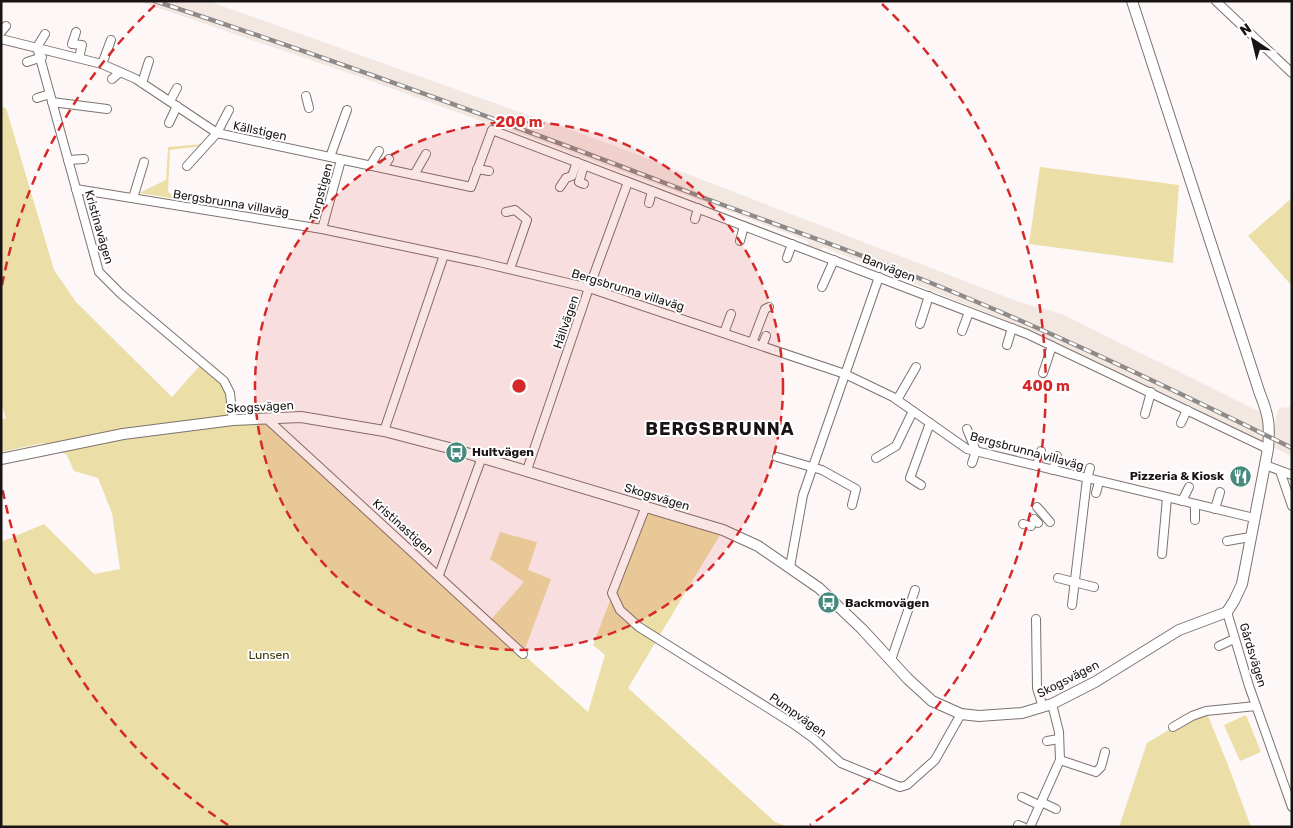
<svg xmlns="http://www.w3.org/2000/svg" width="1293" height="828" viewBox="0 0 1293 828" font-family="Rubik,sans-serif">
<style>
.built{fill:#f3e7e2}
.green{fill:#ebdea7}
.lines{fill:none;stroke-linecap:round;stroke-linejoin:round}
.street-casing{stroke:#7d726e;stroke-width:10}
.secondary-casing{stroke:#7d726e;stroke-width:12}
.street{stroke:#fff;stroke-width:8}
.secondary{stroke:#fff;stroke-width:10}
.rail-casing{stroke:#8f8a89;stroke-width:4.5}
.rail{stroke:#fff;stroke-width:2.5;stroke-dasharray:8;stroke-linecap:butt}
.ring{fill:none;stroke:#d62828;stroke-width:2.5;stroke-dasharray:9 6}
.labels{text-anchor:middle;stroke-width:4;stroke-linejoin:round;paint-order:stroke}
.street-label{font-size:12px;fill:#191413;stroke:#fff}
.poi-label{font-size:12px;font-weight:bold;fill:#191413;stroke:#fff;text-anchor:start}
.park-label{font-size:12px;fill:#3d3304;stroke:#fff}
.district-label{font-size:18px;font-weight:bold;letter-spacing:1px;fill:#191413;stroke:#fff}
.centre{fill:#d62828;stroke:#fff;stroke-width:2.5}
.ring-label{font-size:15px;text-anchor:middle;font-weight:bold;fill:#d62828;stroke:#fff;stroke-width:4;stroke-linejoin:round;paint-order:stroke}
</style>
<rect width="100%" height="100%" fill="#fdf8f7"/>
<g class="built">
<polygon points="138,1 208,1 607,143 1019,302 1062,314 1262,413 1265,423 1263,442 1024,328 823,247 821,250 807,245 808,241 490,122 489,124 360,77"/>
<polygon points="1290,407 1292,408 1292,456 1273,447 1276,416 1280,408"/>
</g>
<g class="green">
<polygon points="1,107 6,108 54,270 76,302 172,397 203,362 224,381 233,420 266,418 489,622 524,582 490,559 500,532 537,542 528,570 551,579 523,654 588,712 605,655 593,645 646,506 723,530 628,688 775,822 788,827 1,827 1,542 44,524 94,574 120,569 112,513 98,478 74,471 67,455 44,443 1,452 1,420 6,418 1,402"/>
<polygon points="204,144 202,146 170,150 168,192 177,199 139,193 166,180 168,147"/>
<polygon points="1040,167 1179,185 1173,263 1029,244"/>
<polygon points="1292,198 1292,286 1248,236"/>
<polygon points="1206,711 1228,765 1251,827 1119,827 1147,743 1192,716"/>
<polygon points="1246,715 1261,752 1240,761 1224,725"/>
</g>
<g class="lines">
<defs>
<g id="street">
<polyline points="1216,1 1292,73"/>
<polyline points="1,32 6,26"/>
<polyline points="76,32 72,44 82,45 79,58"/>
<polyline points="45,34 37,47 99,272 121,294 224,381 230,393 233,420"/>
<polyline points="1,39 102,64 136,79 217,133 471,187 492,130 1027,334 1268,449"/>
<polyline points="27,62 42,57"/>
<polyline points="102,64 111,40"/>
<polyline points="112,79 120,72"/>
<polyline points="142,83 149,61"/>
<polyline points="306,96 309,108"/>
<polyline points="37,98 50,94"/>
<polyline points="170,101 177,88"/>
<polyline points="52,102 107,109"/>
<polyline points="169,123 177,106"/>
<polyline points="330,157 347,110"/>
<polyline points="68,160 84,159"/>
<polyline points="187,166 217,133 229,110"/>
<polyline points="370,166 379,151"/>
<polyline points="383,168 389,159"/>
<polyline points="477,169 489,171"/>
<polyline points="414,175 426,154"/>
<polyline points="584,184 579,182 584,165"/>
<polyline points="560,187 566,178 572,176 577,162"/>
<polyline points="76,189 322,229 479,262 589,288 845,374 893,397 967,449 1254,518"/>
<polyline points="133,198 144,162"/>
<polyline points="649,203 652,191"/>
<polyline points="506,212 515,210 527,220 510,269"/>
<polyline points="695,219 698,208"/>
<polyline points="322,229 341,160"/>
<polyline points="740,241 744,226"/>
<polyline points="787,258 792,244"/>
<polyline points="822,287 834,260"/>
<polyline points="920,324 929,296"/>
<polyline points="962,331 969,312"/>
<polyline points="724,333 731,314"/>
<polyline points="752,343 765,309 769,307"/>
<polyline points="1007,345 1012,328"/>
<polyline points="762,346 766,336"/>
<polyline points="1043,373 1052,346"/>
<polyline points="897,400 916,367"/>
<polyline points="1145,414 1151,392"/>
<polyline points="266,418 523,654"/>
<polyline points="1181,423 1187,410"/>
<polyline points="967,429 976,451 972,463"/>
<polyline points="384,431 444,255"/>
<polyline points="777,457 822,470 856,489 852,505"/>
<polyline points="876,458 896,446 913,411"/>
<polyline points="1265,465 1292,475"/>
<polyline points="1037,466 1041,451"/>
<polyline points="527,470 589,288 628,182"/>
<polyline points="1053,470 1057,456"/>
<polyline points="1280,471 1292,506"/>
<polyline points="921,485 910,478 930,423"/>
<polyline points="1096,493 1099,482"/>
<polyline points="1182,501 1189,487"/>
<polyline points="1195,504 1195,520"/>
<polyline points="646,506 612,593 620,610 639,627 792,723 813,738 841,763 900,787 907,785 935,760 961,714"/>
<polyline points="1037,507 1050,522"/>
<polyline points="1215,509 1220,492"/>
<polyline points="1034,519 1038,523"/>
<polyline points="1023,524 1031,526"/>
<polyline points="1227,541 1250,537"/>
<polyline points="1162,554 1167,498"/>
<polyline points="790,567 803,495 879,277"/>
<polyline points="439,575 482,457"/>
<polyline points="1058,578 1094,587"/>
<polyline points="1072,605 1087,479 1090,468"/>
<polyline points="1227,612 1249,686 1292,807"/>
<polyline points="1036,619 1037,688 1043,707"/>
<polyline points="1219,646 1234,639"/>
<polyline points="891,660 915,590"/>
<polyline points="1173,727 1192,716 1206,711 1256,706"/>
<polyline points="1047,741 1059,739"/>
<polyline points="1060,760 1096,772 1101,767 1105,752"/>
<polyline points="1022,797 1039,805"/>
<polyline points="1041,802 1056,809"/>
<polyline points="1018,825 1023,827"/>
<polyline points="1030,827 1060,760 1059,732 1052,704"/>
</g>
<path id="secondary" d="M1,459L123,434L233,420L301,417L384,431L453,449L723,530L758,546L819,588L862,629L908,679L932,701L961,714L979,716L1022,713L1052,704L1095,682L1179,630L1227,612L1234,601L1242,584L1268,449C1270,425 1269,416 1260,394L1132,1"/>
</defs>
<use href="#street" class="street-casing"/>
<use href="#secondary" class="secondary-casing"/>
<use href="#street" class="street"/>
<use href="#secondary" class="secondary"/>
<defs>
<path id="rail" d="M155,1C338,61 519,127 699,196C760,219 822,240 883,264C1023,318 1158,382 1292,448"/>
</defs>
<use href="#rail" class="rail-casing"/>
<use href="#rail" class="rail"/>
</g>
<circle cx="519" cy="386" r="264" fill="#d62828" fill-opacity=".12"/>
<g class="ring">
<circle cx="519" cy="386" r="264"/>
<path d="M228 825A527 527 0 0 1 2 487M2 285A527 527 0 0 1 156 4M882 4A527 527 0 0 1 810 825"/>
</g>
<defs>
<symbol id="bus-disc" viewBox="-11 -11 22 22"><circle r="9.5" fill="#468a7e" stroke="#fff"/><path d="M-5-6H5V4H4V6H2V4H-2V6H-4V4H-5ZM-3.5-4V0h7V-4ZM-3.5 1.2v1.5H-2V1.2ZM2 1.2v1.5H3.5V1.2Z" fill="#fff"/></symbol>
<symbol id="restaurant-disc" viewBox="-11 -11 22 22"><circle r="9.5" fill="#468a7e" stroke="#fff"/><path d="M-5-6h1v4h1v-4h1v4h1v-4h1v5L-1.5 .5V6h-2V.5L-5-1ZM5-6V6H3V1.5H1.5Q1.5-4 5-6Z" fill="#fff"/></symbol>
</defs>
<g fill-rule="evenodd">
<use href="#bus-disc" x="444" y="440" width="25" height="25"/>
<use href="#restaurant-disc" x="1228" y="464" width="25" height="25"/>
<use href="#bus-disc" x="816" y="590" width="25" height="25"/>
</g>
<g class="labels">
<g class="street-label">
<text transform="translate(260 131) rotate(12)" y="4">Källstigen</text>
<text transform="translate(321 192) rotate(-75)" y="4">Torpstigen</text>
<text transform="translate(231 203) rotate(9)" y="4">Bergsbrunna villaväg</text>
<text transform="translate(99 227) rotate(74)" y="4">Kristinavägen</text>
<text transform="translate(889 268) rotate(21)" y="4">Banvägen</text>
<text transform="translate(628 290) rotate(17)" y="4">Bergsbrunna villaväg</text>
<text transform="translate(566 322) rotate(-71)" y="4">Hällvägen</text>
<text transform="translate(260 407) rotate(-3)" y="4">Skogsvägen</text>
<text transform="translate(1027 451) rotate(15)" y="4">Bergsbrunna villaväg</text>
<text transform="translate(657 497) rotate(17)" y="4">Skogsvägen</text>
<text transform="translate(403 527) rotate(42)" y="4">Kristinastigen</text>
<text transform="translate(1253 655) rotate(73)" y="4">Gårdsvägen</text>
<text transform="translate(1068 679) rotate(-27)" y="4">Skogsvägen</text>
<text transform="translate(798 715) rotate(35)" y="4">Pumpvägen</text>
</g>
<g class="poi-label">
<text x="472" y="456">Hultvägen</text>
<text x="1224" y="480" text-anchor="end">Pizzeria &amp; Kiosk</text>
<text x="845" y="607">Backmovägen</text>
</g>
<g class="park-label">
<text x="269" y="659">Lunsen</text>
</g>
<g class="district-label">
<text x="720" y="435">BERGSBRUNNA</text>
</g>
</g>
<circle cx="519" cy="386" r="8" class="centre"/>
<g class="ring-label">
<text x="519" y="127">200 m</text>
<text x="1046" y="391">400 m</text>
</g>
<rect width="1293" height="828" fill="none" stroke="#191413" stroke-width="5"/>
<g transform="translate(1253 40) rotate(325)" stroke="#ffffff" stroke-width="4" paint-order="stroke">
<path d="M0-4L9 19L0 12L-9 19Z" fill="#191413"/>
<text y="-8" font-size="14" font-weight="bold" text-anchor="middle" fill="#191413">N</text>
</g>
</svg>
